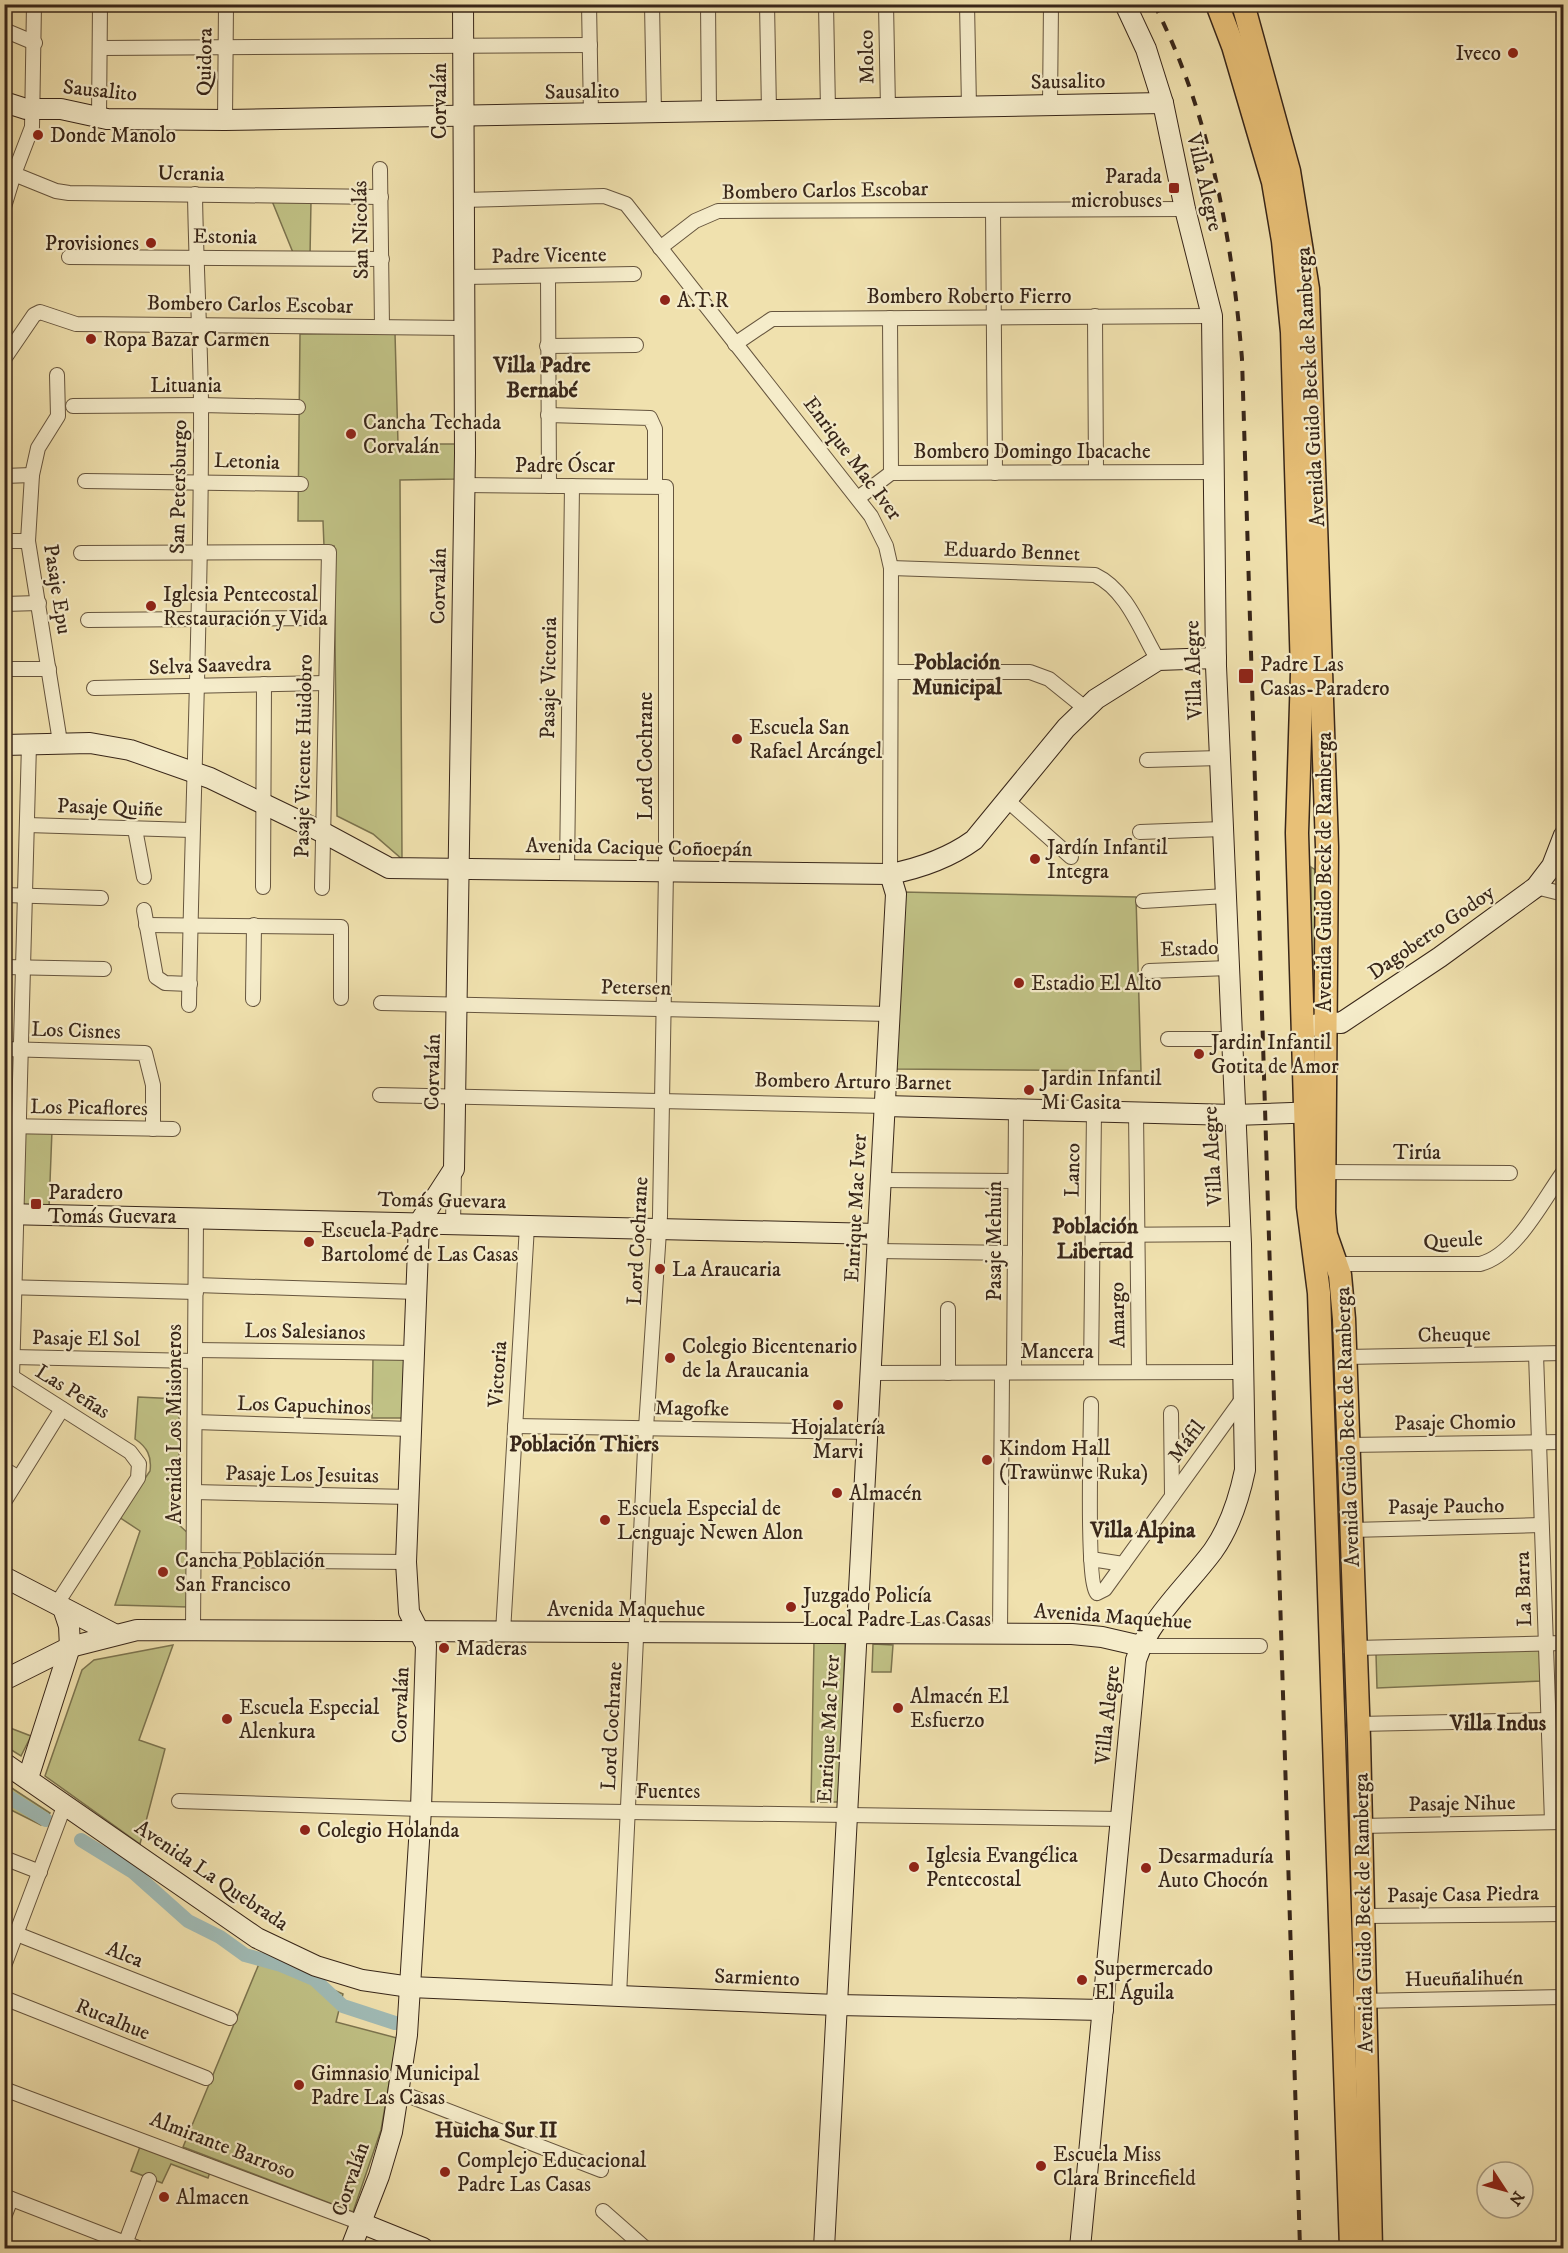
<svg xmlns="http://www.w3.org/2000/svg" width="1568" height="2253" viewBox="0 0 1568 2253" font-family="'IM FELL DW Pica',serif">
<style>
.green{fill:#c0c185;stroke:#7c744f;stroke-width:1.5}
.lines{fill:none;stroke-linecap:round;stroke-linejoin:round}
.canal{stroke:#a0bbb6;stroke-width:14}
.street-casing{stroke:#66553e;stroke-width:16}
.secondary-casing{stroke:#382619;stroke-width:22}
.primary-casing{stroke:#382619;stroke-width:25}
.street{stroke:#f5ecca;stroke-width:14}
.secondary{stroke:#f5ecca;stroke-width:20}
.primary{stroke:#e8c077;stroke-width:22}
.rail{stroke:#382619;stroke-width:4;stroke-dasharray:10 10;stroke-linecap:butt}
.poi-dot{fill:#8f2418;stroke:#f5ecca;stroke-width:2}
.labels{text-anchor:middle;stroke-width:4.5;stroke-linejoin:round;paint-order:stroke}
.poi-label{font-size:21px;fill:#382619;stroke:#f5ecca;text-anchor:start}
.street-label{font-size:21px;fill:#382619;stroke:#f5ecca}
.neighbourhood-label{font-size:22px;font-weight:bold;fill:#382619;stroke:#f5ecca}
</style>
<rect width="100%" height="100%" fill="#f0e1ae"/>
<filter id="stains"><feTurbulence type="fractalNoise" baseFrequency=".00333" numOctaves="4"/><feColorMatrix values="0 0 0 0 .2 0 0 0 0 .09 0 0 0 0 .02 0 0 0 .5 -.17"/></filter>
<radialGradient id="worn" r=".72"><stop offset=".6" stop-color="#630" stop-opacity="0"/><stop offset="1" stop-color="#630" stop-opacity=".3"/></radialGradient>
<g class="green">
<polygon points="272,201 311,201 310,256 294,255"/>
<polygon points="395,333 398,444 457,444 456,479 400,480 402,859 373,834 337,816 334,546 324,546 323,521 298,521 300,334"/>
<polygon points="1311,867 1317,871 1320,937 1314,957 1318,1016 1311,1016"/>
<polygon points="902,892 1136,897 1141,1071 896,1069"/>
<polygon points="20,1129 52,1130 49,1208 19,1208"/>
<polygon points="5,1130 14,1130 13,1207 5,1207"/>
<polygon points="373,1357 404,1357 403,1418 372,1418"/>
<polygon points="1332,1364 1335,1364 1347,1633 1344,1633 1340,1577 1336,1555"/>
<path d="M138,1397L179,1399V1525L190,1535L188,1607L115,1605L140,1531L119,1517L150,1471C152,1456 147,1447 135,1439Z"/>
<polygon points="814,1640 845,1643 839,1802 811,1802"/>
<polygon points="873,1644 893,1645 891,1672 872,1672"/>
<polygon points="173,1645 139,1740 165,1749 140,1844 45,1776 82,1670 94,1660"/>
<polygon points="1540,1650 1542,1681 1377,1688 1376,1654"/>
<polygon points="1343,1654 1348,1654 1355,1850 1345,1850 1340,1714 1345,1695"/>
<polygon points="5,1726 31,1736 21,1756 5,1746"/>
<polygon points="4,1783 50,1813 41,1825 5,1807"/>
<polygon points="261,1959 343,1994 336,2022 397,2038 381,2130 353,2212 183,2147"/>
<polygon points="141,2144 210,2172 208,2178 171,2164 162,2183 131,2171"/>
</g>
<g class="lines">
<g class="canal">
<polyline points="4,1794 46,1820"/>
<polyline points="81,1840 133,1872 188,1921 220,1937 245,1955 281,1965 314,1979 343,2006 395,2023"/>
</g>
<defs>
<g id="street">
<polyline points="589,4 591,115"/>
<polyline points="652,4 654,113"/>
<polyline points="708,4 709,112"/>
<polyline points="767,4 769,111"/>
<polyline points="826,4 828,110"/>
<polyline points="886,4 888,109"/>
<polyline points="967,4 969,107"/>
<polyline points="4,30 35,43"/>
<polyline points="101,48 590,45"/>
<polyline points="1050,105 1051,4"/>
<polyline points="99,118 100,4"/>
<polyline points="225,120 226,4"/>
<polyline points="380,169 382,327"/>
<polyline points="4,170 56,191 69,193 381,197"/>
<polyline points="463,200 604,196 626,204 871,516 886,546 891,568 890,874"/>
<polyline points="4,207 14,174 32,127 34,4"/>
<polyline points="993,210 995,473"/>
<polyline points="660,248 695,221 718,211 1185,209"/>
<polyline points="69,257 382,259"/>
<polyline points="548,276 549,486"/>
<polyline points="464,277 634,274"/>
<polyline points="1095,316 1096,472"/>
<polyline points="890,318 891,473"/>
<polyline points="735,344 772,319 780,319 1212,316"/>
<polyline points="547,346 636,345"/>
<polyline points="4,359 34,315 40,312 76,324 463,328"/>
<polyline points="57,375 58,416 38,448 32,475 28,541 60,742"/>
<polyline points="73,406 201,405 298,407"/>
<polyline points="548,415 650,418 655,429 655,486"/>
<polyline points="4,476 32,475"/>
<polyline points="85,481 301,484"/>
<polyline points="464,485 666,487 666,871 660,1216 646,1428 619,1996"/>
<polyline points="858,498 891,473 1215,472"/>
<polyline points="4,541 28,541"/>
<polyline points="81,553 329,552 322,888"/>
<path d="M891,568L1095,575C1127,590 1141,632 1158,660"/>
<polyline points="4,604 39,603"/>
<polyline points="88,620 327,618"/>
<polyline points="4,669 49,669"/>
<polyline points="891,672 1030,672 1049,679 1085,708"/>
<polyline points="94,688 326,683"/>
<polyline points="1147,760 1220,758"/>
<polyline points="1008,801 1071,857"/>
<polyline points="27,825 191,830"/>
<polyline points="135,829 144,877"/>
<polyline points="1140,832 1223,829"/>
<polyline points="567,870 572,486"/>
<polyline points="263,887 264,684"/>
<polyline points="1536,887 1564,894"/>
<polyline points="4,895 101,898"/>
<polyline points="1143,901 1226,896"/>
<polyline points="144,910 156,977 165,983 190,984"/>
<polyline points="146,925 341,927 341,998"/>
<polyline points="4,967 104,969"/>
<polyline points="1149,971 1229,968"/>
<polyline points="253,999 254,925"/>
<polyline points="381,1003 890,1014"/>
<path d="M189,1005C192,804 202,603 201,402C200,333 196,263 195,194"/>
<polyline points="1168,1039 1232,1039"/>
<polyline points="4,1049 145,1053 153,1085 153,1129"/>
<polyline points="380,1095 885,1106"/>
<polyline points="1136,1112 1139,1372"/>
<polyline points="4,1126 173,1129"/>
<polyline points="1323,1172 1510,1173"/>
<polyline points="880,1180 1015,1181"/>
<polyline points="453,1224 454,1169"/>
<polyline points="1093,1235 1240,1234"/>
<polyline points="878,1251 1015,1253"/>
<path d="M1337,1264H1480C1516,1255 1543,1200 1564,1171"/>
<polyline points="196,1285 417,1292"/>
<polyline points="4,1287 196,1292"/>
<polyline points="948,1309 948,1373"/>
<polyline points="195,1350 414,1353"/>
<polyline points="1536,1354 1552,1822"/>
<polyline points="13,1357 195,1361"/>
<polyline points="1345,1357 1564,1353"/>
<polyline points="1014,1372 1016,1109"/>
<polyline points="1091,1372 1094,1111"/>
<polyline points="6,1373 130,1452 139,1464 138,1478 56,1605"/>
<polyline points="871,1373 1243,1372"/>
<polyline points="12,1378 29,744"/>
<path d="M1091,1404C1091,1430 1086,1583 1097,1593L1105,1589L1243,1398"/>
<polyline points="1171,1413 1172,1496"/>
<polyline points="195,1422 411,1429"/>
<polyline points="515,1426 868,1432"/>
<polyline points="1347,1445 1564,1442"/>
<polyline points="4,1469 19,1478"/>
<polyline points="194,1492 409,1497"/>
<polyline points="4,1502 62,1409"/>
<polyline points="1351,1530 1541,1525"/>
<polyline points="1091,1559 1123,1564"/>
<polyline points="194,1560 406,1562"/>
<polyline points="193,1630 196,1218"/>
<polyline points="503,1632 527,1226"/>
<polyline points="1000,1633 1002,1373"/>
<polyline points="1141,1646 1260,1646"/>
<polyline points="1355,1648 1564,1643"/>
<polyline points="1358,1724 1548,1720"/>
<polyline points="179,1801 421,1809 1121,1819"/>
<polyline points="1360,1826 1564,1822"/>
<polyline points="4,1858 40,1872"/>
<polyline points="1363,1916 1564,1914"/>
<polyline points="4,1929 230,2018"/>
<polyline points="4,1966 65,1804"/>
<polyline points="4,1998 206,2078"/>
<polyline points="1359,2001 1564,1997"/>
<polyline points="4,2089 361,2223"/>
<polyline points="399,2092 601,2170"/>
<polyline points="4,2196 138,2248"/>
<polyline points="603,2211 645,2248"/>
<polyline points="4,2217 11,2199"/>
<polyline points="125,2244 149,2180"/>
</g>
<g id="secondary">
<polyline points="4,102 26,109 61,109 107,119 225,120 1163,103"/>
<path d="M4,745L90,743L130,750L210,778L324,833L389,868L890,874C921,868 949,858 974,840L1066,728L1096,699L1158,660L1216,658"/>
<polyline points="1312,1026 1324,1022 1341,1023 1440,957 1536,887 1552,866 1564,835"/>
<polyline points="885,1106 1234,1115 1320,1112"/>
<polyline points="4,1214 878,1234"/>
<polyline points="4,1577 114,1634"/>
<polyline points="4,1680 70,1647 137,1630 1072,1634 1102,1637 1141,1646"/>
<polyline points="4,1763 257,1938 316,1966 362,1980 410,1987 619,1996 837,2005 1103,2010"/>
<polyline points="28,1778 70,1647 69,1626 63,1608"/>
<polyline points="361,2223 423,2248"/>
<polyline points="351,2248 379,2176 392,2132 407,2035 421,1809 426,1645 409,1612 406,1562 419,1223 454,1169 465,453 463,4"/>
<polyline points="824,2248 896,894 890,874"/>
<path d="M1080,2248L1136,1660C1150,1618 1187,1586 1213,1551C1230,1527 1239,1499 1245,1470L1241,1244L1216,666L1212,316L1185,209L1163,103L1146,49L1125,4"/>
</g>
<g id="primary">
<polyline points="1217,4 1233,46 1273,182 1283,241 1292,332 1302,673 1297,833 1308,1207 1319,1293 1351,2248"/>
<polyline points="1243,4 1289,171 1308,289 1327,847 1324,1213 1326,1235 1340,1275 1344,1319 1359,1739 1371,2248"/>
</g>
</defs>
<use href="#street" class="street-casing"/>
<use href="#secondary" class="secondary-casing"/>
<use href="#primary" class="primary-casing"/>
<use href="#street" class="street"/>
<use href="#secondary" class="secondary"/>
<use href="#primary" class="primary"/>
<path class="rail" d="M1154,4C1210,113 1232,238 1242,359L1300,2248"/>
</g>
<g class="poi-dot">
<circle cx="1513" cy="53" r="6"/>
<circle cx="38" cy="135" r="6"/>
<rect x="1168" y="182" width="12" height="12" rx="3"/>
<circle cx="151" cy="243" r="6"/>
<circle cx="665" cy="300" r="6"/>
<circle cx="91" cy="339" r="6"/>
<circle cx="351" cy="434" r="6"/>
<circle cx="151" cy="606" r="6"/>
<rect x="1238" y="668" width="16" height="16" rx="3"/>
<circle cx="737" cy="739" r="6"/>
<circle cx="1035" cy="859" r="6"/>
<circle cx="1019" cy="983" r="6"/>
<circle cx="1199" cy="1054" r="6"/>
<circle cx="1029" cy="1090" r="6"/>
<rect x="30" y="1198" width="12" height="12" rx="3"/>
<circle cx="309" cy="1242" r="6"/>
<circle cx="660" cy="1269" r="6"/>
<circle cx="670" cy="1358" r="6"/>
<circle cx="838" cy="1405" r="6"/>
<circle cx="987" cy="1460" r="6"/>
<circle cx="837" cy="1493" r="6"/>
<circle cx="605" cy="1520" r="6"/>
<circle cx="163" cy="1572" r="6"/>
<circle cx="791" cy="1607" r="6"/>
<circle cx="444" cy="1648" r="6"/>
<circle cx="898" cy="1708" r="6"/>
<circle cx="227" cy="1719" r="6"/>
<circle cx="305" cy="1830" r="6"/>
<circle cx="914" cy="1867" r="6"/>
<circle cx="1146" cy="1868" r="6"/>
<circle cx="1082" cy="1980" r="6"/>
<circle cx="299" cy="2085" r="6"/>
<circle cx="1041" cy="2166" r="6"/>
<circle cx="445" cy="2172" r="6"/>
<circle cx="164" cy="2197" r="6"/>
</g>
<g class="labels">
<g class="poi-label">
<text x="1501" y="60" text-anchor="end">Iveco</text>
<text x="50" y="142">Donde Manolo</text>
<text x="1162" y="183" text-anchor="end">Parada<tspan x="1162" dy="24">microbuses</tspan></text>
<text x="139" y="250" text-anchor="end">Provisiones</text>
<text x="677" y="307">A.T.R</text>
<text x="103" y="346">Ropa Bazar Carmen</text>
<text x="363" y="429">Cancha Techada<tspan x="363" dy="24">Corvalán</tspan></text>
<text x="163" y="601">Iglesia Pentecostal<tspan x="163" dy="24">Restauración y Vida</tspan></text>
<text x="1260" y="671">Padre Las<tspan x="1260" dy="24">Casas-Paradero</tspan></text>
<text x="749" y="734">Escuela San<tspan x="749" dy="24">Rafael Arcángel</tspan></text>
<text x="1047" y="854">Jardín Infantil<tspan x="1047" dy="24">Integra</tspan></text>
<text x="1031" y="990">Estadio El Alto</text>
<text x="1211" y="1049">Jardin Infantil<tspan x="1211" dy="24">Gotita de Amor</tspan></text>
<text x="1041" y="1085">Jardin Infantil<tspan x="1041" dy="24">Mi Casita</tspan></text>
<text x="48" y="1199">Paradero<tspan x="48" dy="24">Tomás Guevara</tspan></text>
<text x="321" y="1237">Escuela Padre<tspan x="321" dy="24">Bartolomé de Las Casas</tspan></text>
<text x="672" y="1276">La Araucaria</text>
<text x="682" y="1353">Colegio Bicentenario<tspan x="682" dy="24">de la Araucania</tspan></text>
<text x="838" y="1434" text-anchor="middle">Hojalatería<tspan x="838" dy="24">Marvi</tspan></text>
<text x="999" y="1455">Kindom Hall<tspan x="999" dy="24">(Trawünwe Ruka)</tspan></text>
<text x="849" y="1500">Almacén</text>
<text x="617" y="1515">Escuela Especial de<tspan x="617" dy="24">Lenguaje Newen Alon</tspan></text>
<text x="175" y="1567">Cancha Población<tspan x="175" dy="24">San Francisco</tspan></text>
<text x="803" y="1602">Juzgado Policía<tspan x="803" dy="24">Local Padre Las Casas</tspan></text>
<text x="456" y="1655">Maderas</text>
<text x="910" y="1703">Almacén El<tspan x="910" dy="24">Esfuerzo</tspan></text>
<text x="239" y="1714">Escuela Especial<tspan x="239" dy="24">Alenkura</tspan></text>
<text x="317" y="1837">Colegio Holanda</text>
<text x="926" y="1862">Iglesia Evangélica<tspan x="926" dy="24">Pentecostal</tspan></text>
<text x="1158" y="1863">Desarmaduría<tspan x="1158" dy="24">Auto Chocón</tspan></text>
<text x="1094" y="1975">Supermercado<tspan x="1094" dy="24">El Águila</tspan></text>
<text x="311" y="2080">Gimnasio Municipal<tspan x="311" dy="24">Padre Las Casas</tspan></text>
<text x="1053" y="2161">Escuela Miss<tspan x="1053" dy="24">Clara Brincefield</tspan></text>
<text x="457" y="2167">Complejo Educacional<tspan x="457" dy="24">Padre Las Casas</tspan></text>
<text x="176" y="2204">Almacen</text>
</g>
<g class="street-label">
<text transform="translate(866 57) rotate(-91)" y="7">Molco</text>
<text transform="translate(204 62) rotate(-89)" y="7">Quidora</text>
<text transform="translate(1068 81) rotate(-1)" y="7">Sausalito</text>
<text transform="translate(100 90) rotate(6)" y="7">Sausalito</text>
<text transform="translate(582 91) rotate(-1)" y="7">Sausalito</text>
<text transform="translate(439 101) rotate(-90)" y="7">Corvalán</text>
<text transform="translate(191 173) rotate(1)" y="7">Ucrania</text>
<text transform="translate(1205 182) rotate(77)" y="7">Villa Alegre</text>
<text transform="translate(825 190) rotate(-1)" y="7">Bombero Carlos Escobar</text>
<text transform="translate(360 230) rotate(-91)" y="7">San Nicolás</text>
<text transform="translate(225 236) rotate(1)" y="7">Estonia</text>
<text transform="translate(549 255) rotate(-1)" y="7">Padre Vicente</text>
<text x="969" y="303">Bombero Roberto Fierro</text>
<text transform="translate(250 304) rotate(1)" y="7">Bombero Carlos Escobar</text>
<text x="186" y="392">Lituania</text>
<text transform="translate(1310 387) rotate(-93)" y="7">Avenida Guido Beck de Ramberga</text>
<text x="1032" y="458">Bombero Domingo Ibacache</text>
<text transform="translate(853 458) rotate(53)" y="7">Enrique Mac Iver</text>
<text transform="translate(247 461) rotate(2)" y="7">Letonia</text>
<text x="565" y="472">Padre Óscar</text>
<text transform="translate(178 487) rotate(-89)" y="7">San Petersburgo</text>
<text transform="translate(1012 551) rotate(2)" y="7">Eduardo Bennet</text>
<text transform="translate(438 586) rotate(-89)" y="7">Corvalán</text>
<text transform="translate(58 589) rotate(81)" y="7">Pasaje Epu</text>
<text transform="translate(210 665) rotate(-2)" y="7">Selva Saavedra</text>
<text transform="translate(1193 670) rotate(-92)" y="7">Villa Alegre</text>
<text transform="translate(548 678) rotate(-89)" y="7">Pasaje Victoria</text>
<text transform="translate(303 756) rotate(-89)" y="7">Pasaje Vicente Huidobro</text>
<text transform="translate(645 756) rotate(-90)" y="7">Lord Cochrane</text>
<text transform="translate(110 807) rotate(2)" y="7">Pasaje Quiñe</text>
<text transform="translate(639 847) rotate(1)" y="7">Avenida Cacique Coñoepán</text>
<text transform="translate(1324 872) rotate(-90)" y="7">Avenida Guido Beck de Ramberga</text>
<text transform="translate(1431 932) rotate(-35)" y="7">Dagoberto Godoy</text>
<text transform="translate(1189 948) rotate(-2)" y="7">Estado</text>
<text transform="translate(636 987) rotate(1)" y="7">Petersen</text>
<text transform="translate(76 1030) rotate(2)" y="7">Los Cisnes</text>
<text transform="translate(432 1072) rotate(-89)" y="7">Corvalán</text>
<text transform="translate(853 1081) rotate(1)" y="7">Bombero Arturo Barnet</text>
<text transform="translate(89 1107) rotate(1)" y="7">Los Picaflores</text>
<text x="1417" y="1159">Tirúa</text>
<text transform="translate(1212 1156) rotate(-93)" y="7">Villa Alegre</text>
<text transform="translate(1072 1170) rotate(-89)" y="7">Lanco</text>
<text transform="translate(442 1200) rotate(1)" y="7">Tomás Guevara</text>
<text transform="translate(855 1208) rotate(-87)" y="7">Enrique Mac Iver</text>
<text transform="translate(1453 1240) rotate(-4)" y="7">Queule</text>
<text transform="translate(637 1241) rotate(-87)" y="7">Lord Cochrane</text>
<text transform="translate(994 1241) rotate(-90)" y="7">Pasaje Mehuín</text>
<text transform="translate(1117 1315) rotate(-91)" y="7">Amargo</text>
<text transform="translate(305 1331) rotate(1)" y="7">Los Salesianos</text>
<text transform="translate(1454 1334) rotate(-1)" y="7">Cheuque</text>
<text transform="translate(86 1338) rotate(1)" y="7">Pasaje El Sol</text>
<text x="1057" y="1358">Mancera</text>
<text transform="translate(497 1374) rotate(-86)" y="7">Victoria</text>
<text transform="translate(73 1391) rotate(32)" y="7">Las Peñas</text>
<text transform="translate(304 1405) rotate(2)" y="7">Los Capuchinos</text>
<text transform="translate(692 1408) rotate(1)" y="7">Magofke</text>
<text transform="translate(1455 1422) rotate(-1)" y="7">Pasaje Chomio</text>
<text transform="translate(174 1424) rotate(-90)" y="7">Avenida Los Misioneros</text>
<text transform="translate(1347 1427) rotate(-92)" y="7">Avenida Guido Beck de Ramberga</text>
<text transform="translate(1186 1441) rotate(-53)" y="7">Máfil</text>
<text transform="translate(302 1474) rotate(1)" y="7">Pasaje Los Jesuitas</text>
<text transform="translate(1446 1506) rotate(-1)" y="7">Pasaje Paucho</text>
<text transform="translate(1523 1589) rotate(-92)" y="7">La Barra</text>
<text x="626" y="1616">Avenida Maquehue</text>
<text transform="translate(1113 1616) rotate(4)" y="7">Avenida Maquehue</text>
<text transform="translate(400 1705) rotate(-88)" y="7">Corvalán</text>
<text transform="translate(1107 1715) rotate(-84)" y="7">Villa Alegre</text>
<text transform="translate(611 1726) rotate(-87)" y="7">Lord Cochrane</text>
<text transform="translate(828 1729) rotate(-87)" y="7">Enrique Mac Iver</text>
<text x="668" y="1798">Fuentes</text>
<text transform="translate(1462 1803) rotate(-1)" y="7">Pasaje Nihue</text>
<text transform="translate(212 1875) rotate(34)" y="7">Avenida La Quebrada</text>
<text transform="translate(1463 1894) rotate(-1)" y="7">Pasaje Casa Piedra</text>
<text transform="translate(1363 1913) rotate(-91)" y="7">Avenida Guido Beck de Ramberga</text>
<text transform="translate(125 1954) rotate(22)" y="7">Alca</text>
<text transform="translate(757 1977) rotate(2)" y="7">Sarmiento</text>
<text transform="translate(1464 1978) rotate(-1)" y="7">Hueuñalihuén</text>
<text transform="translate(113 2019) rotate(22)" y="7">Rucalhue</text>
<text transform="translate(223 2145) rotate(21)" y="7">Almirante Barroso</text>
<text transform="translate(350 2179) rotate(-71)" y="7">Corvalán</text>
</g>
<g class="neighbourhood-label">
<text x="542" y="372">Villa Padre<tspan x="542" dy="25">Bernabé</tspan></text>
<text x="957" y="669">Población<tspan x="957" dy="25">Municipal</tspan></text>
<text x="1095" y="1233">Población<tspan x="1095" dy="25">Libertad</tspan></text>
<text x="584" y="1451">Población Thiers</text>
<text x="1143" y="1537">Villa Alpina</text>
<text x="1498" y="1730">Villa Indus</text>
<text x="496" y="2137">Huicha Sur II</text>
</g>
</g>
<rect width="1568" height="2253" fill="none" stroke="#f0e1ae" stroke-width="24"/>
<rect x="6" y="6" width="1556" height="2241" fill="none" stroke="#382619" stroke-width="3"/>
<rect x="12" y="12" width="1544" height="2229" fill="none" stroke="#382619" stroke-width="1.5"/>
<g transform="translate(1505 2190) rotate(126)"><circle r="28" fill="#f5ecca" stroke="#a99d83" stroke-width="1.5"/>
<path d="M0-4.5L10 22L0 15L-10 22Z" fill="#8f2418"/>
<text y="-9" font-size="16" font-weight="bold" text-anchor="middle" fill="#382619">N</text>
</g>
<rect width="100%" height="100%" filter="url(#stains)"/>
<rect width="100%" height="100%" fill="url(#worn)"/>
</svg>
